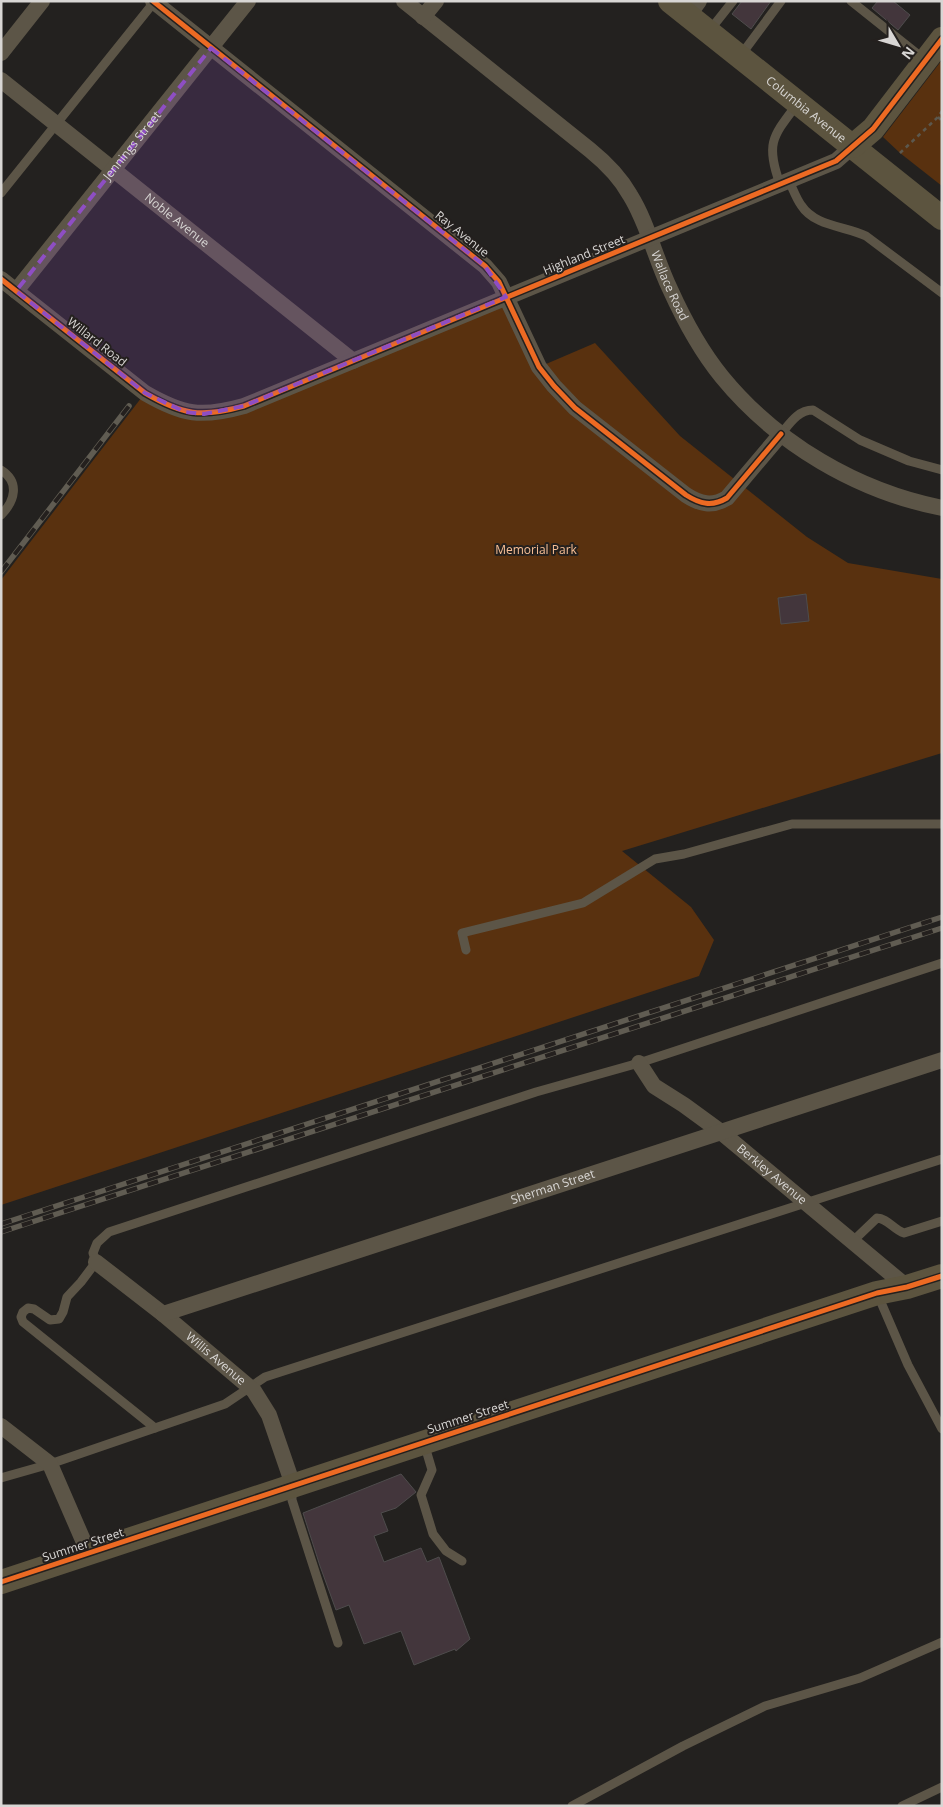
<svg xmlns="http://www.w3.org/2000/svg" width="943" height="1807" viewBox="0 0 943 1807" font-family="'Open Sans',sans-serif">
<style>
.green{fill:#59310f}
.building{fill:#43363c;stroke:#4e4c4c}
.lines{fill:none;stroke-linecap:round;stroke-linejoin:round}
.path{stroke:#5c584e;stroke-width:2.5;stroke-dasharray:4 4;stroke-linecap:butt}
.lane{stroke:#5c5547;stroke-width:9}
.street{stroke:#5c5547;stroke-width:16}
.secondary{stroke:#5c543f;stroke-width:24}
.rail-casing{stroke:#605c52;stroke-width:5.5}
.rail{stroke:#24201e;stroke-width:4;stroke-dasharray:11;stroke-linecap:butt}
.cycleway-casing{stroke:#24201e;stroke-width:8}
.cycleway{stroke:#ed6a23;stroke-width:5}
.marked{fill:#8e4ec3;fill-opacity:0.2;stroke:#8e4ec3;stroke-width:4;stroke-dasharray:10 6;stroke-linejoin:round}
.labels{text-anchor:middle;stroke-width:4;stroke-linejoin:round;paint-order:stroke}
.street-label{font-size:12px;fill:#d8d6d4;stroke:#24201e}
.park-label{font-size:12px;fill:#f9c096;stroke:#24201e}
</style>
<rect width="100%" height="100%" fill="#23211f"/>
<g class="green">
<polygon points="942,60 942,186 900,153 883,137"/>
<polygon points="506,297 539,367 595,343 680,436 807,537 848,563 942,579 942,753 622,851 691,907 714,940 699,976 1,1205 1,580 145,393 204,414"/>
</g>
<g class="building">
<polygon points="742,1 771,1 751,29 732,14"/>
<polygon points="878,1 893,1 910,15 898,30 872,8"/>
<polygon points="806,594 809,621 781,624 778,598"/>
<polygon points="401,1474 416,1492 396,1508 381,1513 388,1531 374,1536 384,1562 421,1548 427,1562 439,1557 470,1639 456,1651 455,1649 414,1665 401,1631 364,1644 349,1605 336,1610 320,1566 303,1513"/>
</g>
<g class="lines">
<g class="path">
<polyline points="938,117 942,121"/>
<polyline points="900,153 938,117 942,111"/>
</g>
<g class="lane">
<polyline points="851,1 925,60"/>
<polyline points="710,30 733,1"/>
<polyline points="741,55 781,1"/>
<path d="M789,181C793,189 796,198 801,205C815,227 846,226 866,236L942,293"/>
<path d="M780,184C765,143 773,136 798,103"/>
<polyline points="1,193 155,1"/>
<path d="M781,434C790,423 798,410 813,410L860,440L909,461L942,470"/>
<path d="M1,470C20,482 15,501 1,515"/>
<polyline points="466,950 462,933 583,903 655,859 684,854 792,824 942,824"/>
<path d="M853,1241L877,1218C887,1218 894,1230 904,1233L942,1221"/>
<polyline points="877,1293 908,1365 942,1429"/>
<polyline points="155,1428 23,1322 21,1317 23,1312 28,1308 34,1309 50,1320 59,1319 63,1312 67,1297 81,1282 96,1262 93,1253 97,1243 109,1232 536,1092 639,1063 942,963"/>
<polyline points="424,1443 432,1470 421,1495 433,1534 446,1551 462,1561"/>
<polyline points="1,1478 50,1464 225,1404 265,1377 942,1159"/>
<polyline points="292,1488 292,1500 338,1643"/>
<polyline points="572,1806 683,1746 765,1706 860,1678 942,1642"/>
<polyline points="902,1806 942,1787"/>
</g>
<g class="street">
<path d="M153,1L485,266L499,282L539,367L554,386L575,408L686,495C700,504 712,507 727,498L781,434"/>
<path id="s1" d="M404,1L590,150C606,163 620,177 630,195C648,224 655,258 670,289C684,320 700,350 722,377C777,444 857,491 942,508"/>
<polyline points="688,16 699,1"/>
<polyline points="423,17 436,1"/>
<polyline points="1,53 42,1"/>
<path id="s2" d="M1,80L353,361"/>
<path d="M1,279L145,393C183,415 201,418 244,406L836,161L853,146"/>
<path id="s3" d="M16,291L248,1"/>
<path id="s4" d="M639,1063L654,1086L684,1105L721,1132L907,1287"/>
<path id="s5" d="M96,1262L163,1314L254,1391L269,1415L293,1485"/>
<path id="s6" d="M163,1314L942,1060"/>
<polyline points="1,1426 50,1464 89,1554"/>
</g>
<g class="secondary">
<path id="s7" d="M670,1L942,218"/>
<polyline points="853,146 873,129 942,39"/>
<polyline points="1,1582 877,1293 907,1287 942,1276"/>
</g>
<defs>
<g id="rail">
<polyline points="1,572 129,406"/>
<polyline points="1,1224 942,917"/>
<polyline points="1,1232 942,928"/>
</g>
</defs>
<use href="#rail" class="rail-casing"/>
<use href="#rail" class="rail"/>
<defs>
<g id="cycleway">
<path d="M153,1L485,266L499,282L539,367L554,386L575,408L686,495C700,504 712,507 727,498L781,434"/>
<path d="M1,279L145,393C183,415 201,418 244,406L836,161L873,129L942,39"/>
<polyline points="1,1582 877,1293 907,1287 942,1276"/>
</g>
</defs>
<use href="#cycleway" class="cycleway-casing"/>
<use href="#cycleway" class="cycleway"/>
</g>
<path class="marked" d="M211,48L485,266L506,297L244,406L204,414L185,412L145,393L16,291Z"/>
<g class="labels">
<g class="street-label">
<text dy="4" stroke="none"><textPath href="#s7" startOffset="174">Columbia Avenue</textPath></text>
<text dy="4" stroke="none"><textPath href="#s3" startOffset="186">Jennings Street</textPath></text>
<text dy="4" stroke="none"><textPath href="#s2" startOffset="225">Noble Avenue</textPath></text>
<text transform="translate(462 234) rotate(39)" y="4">Ray Avenue</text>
<text transform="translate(584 255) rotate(-22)" y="4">Highland Street</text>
<text dy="4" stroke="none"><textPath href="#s1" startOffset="398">Wallace Road</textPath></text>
<text transform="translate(97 342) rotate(38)" y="4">Willard Road</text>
<text dy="4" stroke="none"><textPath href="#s4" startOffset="175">Berkley Avenue</textPath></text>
<text dy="4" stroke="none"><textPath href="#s6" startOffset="410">Sherman Street</textPath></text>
<text dy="4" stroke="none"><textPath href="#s5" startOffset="154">Willis Avenue</textPath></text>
<text transform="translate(468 1417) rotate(-18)" y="4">Summer Street</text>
<text transform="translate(83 1545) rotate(-18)" y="4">Summer Street</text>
</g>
<g class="park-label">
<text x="536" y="554">Memorial Park</text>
</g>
</g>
<rect width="943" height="1807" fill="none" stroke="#d8d6d4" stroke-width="5"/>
<g transform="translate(898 45) rotate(128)" stroke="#24201e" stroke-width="4" paint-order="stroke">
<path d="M0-4L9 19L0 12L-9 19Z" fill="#d8d6d4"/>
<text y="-8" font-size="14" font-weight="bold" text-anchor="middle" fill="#d8d6d4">N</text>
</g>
</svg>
